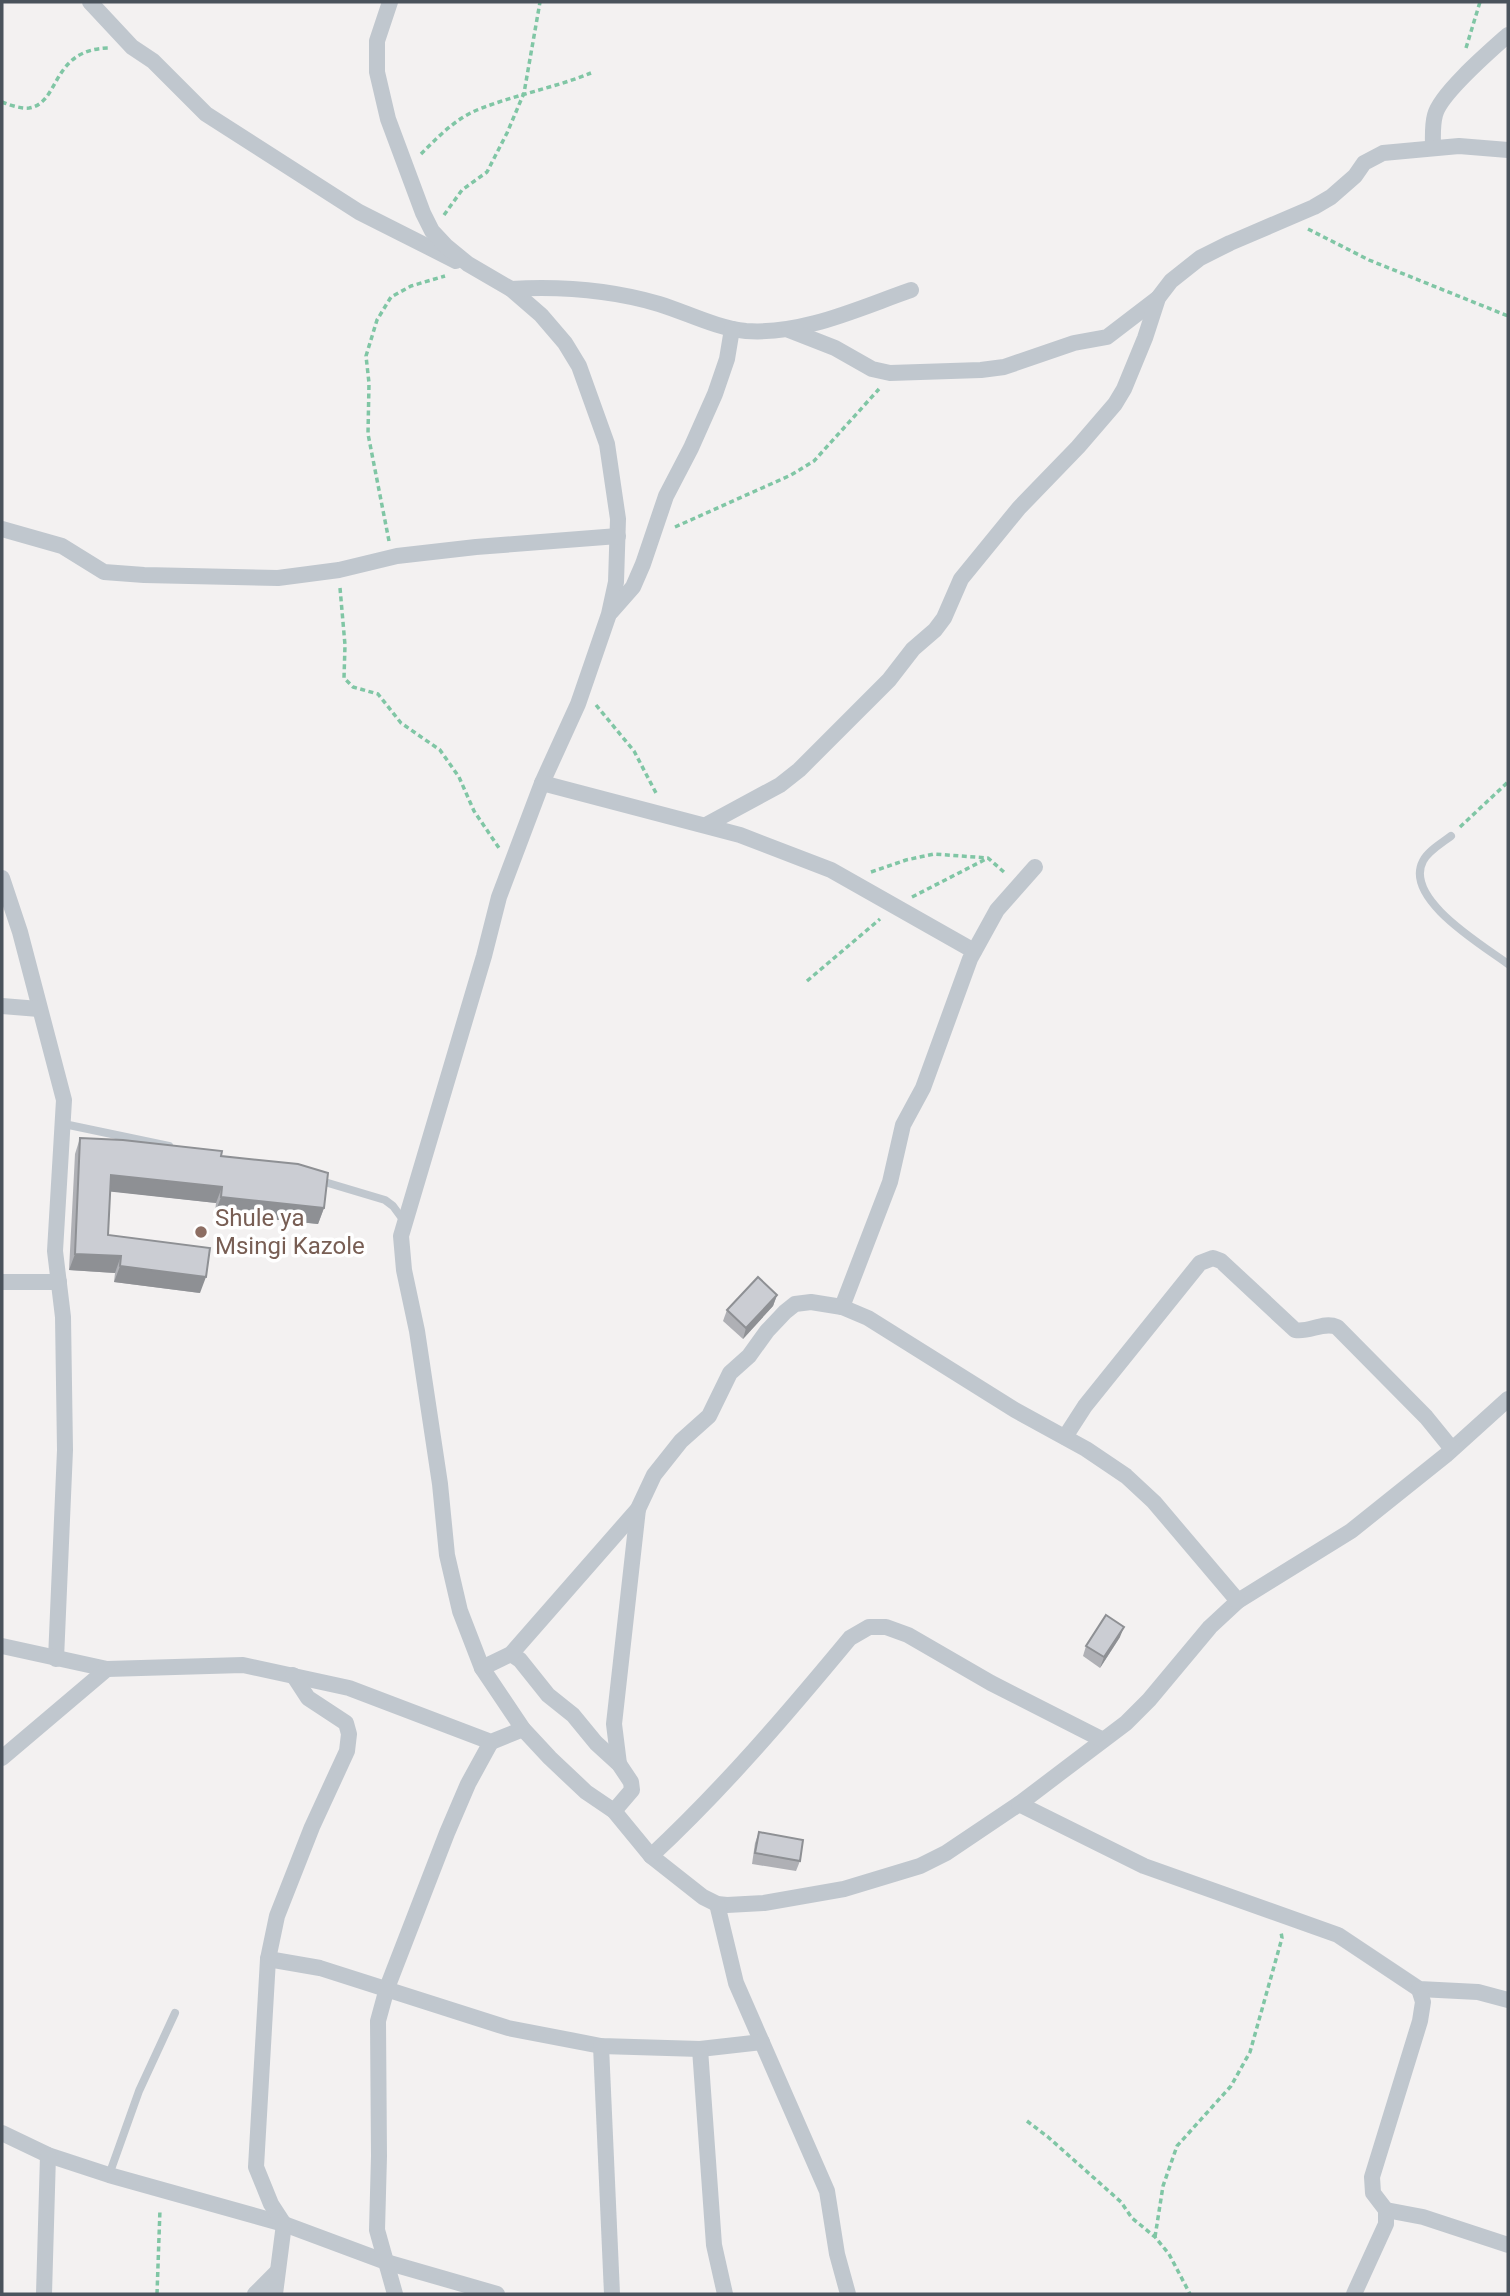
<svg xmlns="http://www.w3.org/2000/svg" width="1510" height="2296" viewBox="0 0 1510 2296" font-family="Roboto,sans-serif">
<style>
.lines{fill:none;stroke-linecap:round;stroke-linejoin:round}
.path{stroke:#80c6a5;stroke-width:3.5;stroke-dasharray:5 3.5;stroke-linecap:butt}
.service{stroke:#c0c7ce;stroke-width:8}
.minor{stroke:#c0c7ce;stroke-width:16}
.wall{fill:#afb0b5}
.shaded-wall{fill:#8e9094}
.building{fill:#cbcdd3;stroke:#8e9094;stroke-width:2}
.education-dot{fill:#8d6e63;stroke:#fff;stroke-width:2.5}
.labels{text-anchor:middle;stroke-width:7;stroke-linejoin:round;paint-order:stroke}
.education-label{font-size:24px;fill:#785e54;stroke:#fff;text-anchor:start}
</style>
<rect width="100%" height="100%" fill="#f3f1f1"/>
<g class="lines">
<g class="path">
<polyline points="1466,48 1480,2"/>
<path d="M2,102C10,105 21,109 29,108C61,103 50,49 109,48"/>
<path d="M421,154C437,138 455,119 477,110C514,95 554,88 591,73"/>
<polyline points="444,215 462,190 487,172 507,133 524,93 540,2"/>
<polyline points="1308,229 1369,260 1508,316"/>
<polyline points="675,527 791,475 814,461 879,389"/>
<polyline points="389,541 368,434 369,383 366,356 377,320 391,297 411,286 445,276"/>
<polyline points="340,588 345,645 344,678 353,687 378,694 401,723 440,750 459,777 474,811 499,848"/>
<polyline points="596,705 634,751 656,793"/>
<polyline points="1460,827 1508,782"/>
<polyline points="871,872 906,860 934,854 988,858 1005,873"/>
<polyline points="912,897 988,858"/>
<polyline points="807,981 880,919"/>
<polyline points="1027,2121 1048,2137 1121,2202 1132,2218 1155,2237 1169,2254 1190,2294"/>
<polyline points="1155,2237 1163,2186 1177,2146 1231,2086 1250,2052 1282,1938 1281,1932"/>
<polyline points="157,2294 160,2209"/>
</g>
<g class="service">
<path d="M1451,836C1442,843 1428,851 1423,861C1403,899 1484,946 1508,964"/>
<polyline points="64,1124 169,1146"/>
<polyline points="318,1180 385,1200 393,1206 404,1221"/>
<polyline points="109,2175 139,2091 175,2013"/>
</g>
<g class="minor">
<polyline points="90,2 132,47 153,61 206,114 359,212 456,261"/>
<polyline points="390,2 377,41 377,72 388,119 423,213 432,231 446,246 468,264 511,289 541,315 565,343 579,366 607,444 618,519 616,582 609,614 578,704 542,783 499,897 484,956 401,1236 404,1270 417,1331 440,1484 447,1555 460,1611 482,1668 523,1729 550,1758 586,1792 614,1811 651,1856 703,1897 717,1904 727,1905 764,1903 844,1889 920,1866 946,1853 1019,1804 1126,1723 1149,1700 1210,1627 1238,1601 1351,1531 1446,1455 1508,1399"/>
<path d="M1433,148C1433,137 1432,126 1435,115C1440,94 1490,51 1508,35"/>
<path d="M511,289C562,286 611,290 659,304C688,313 716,328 746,331C803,335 859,308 911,290"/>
<polyline points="789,330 835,348 872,369 890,373 981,370 1004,367 1074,343 1107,337 1158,298"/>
<polyline points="2,529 62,546 104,572 144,575 278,578 339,570 397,556 476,547 618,536"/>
<polyline points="611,612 633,587 643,564 666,496 691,448 715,394 727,359 732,329"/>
<polyline points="542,783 740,835 831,870 974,951"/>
<polyline points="706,825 780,785 799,770 889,680 913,649 935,630 944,618 961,579 1019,508 1078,447 1115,404 1124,389 1145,338 1158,298 1171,281 1200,258 1230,243 1314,207 1331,197 1355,176 1364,163 1383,153 1459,146 1508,150"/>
<polyline points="2,878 20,932 64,1100 55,1251 63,1317 65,1450 56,1659"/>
<polyline points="2,1006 39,1009"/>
<polyline points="2,1282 59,1282"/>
<polyline points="842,1307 890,1182 903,1125 923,1088 970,959 997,910 1035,867"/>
<path d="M1065,1437L1085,1406L1200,1263L1213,1258L1221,1261L1295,1330C1309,1333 1323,1321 1337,1327L1426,1417L1452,1449"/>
<polyline points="2,1646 107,1669 243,1665 349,1688 491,1742 523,1729"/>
<polyline points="511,1654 520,1660 548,1695 573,1715 596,1743 619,1764 631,1782 632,1790 614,1811"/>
<polyline points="482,1668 511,1654 638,1509 654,1475 681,1441 709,1416 730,1373 749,1356 767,1331 785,1312 795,1304 811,1302 842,1307 868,1318 1015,1410 1086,1449 1126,1476 1154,1502 1238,1601"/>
<polyline points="2,1758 107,1669"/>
<polyline points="619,1764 614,1724 638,1509"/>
<polyline points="1019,1804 1144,1866 1338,1935 1419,1989 1478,1992 1508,2000"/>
<path d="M651,1856C724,1788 787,1714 850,1638L869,1627H886L908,1635L991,1683L1103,1740"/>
<polyline points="717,1904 736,1983 827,2191 837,2254 848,2294"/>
<polyline points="268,1959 320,1968 508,2028 601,2046 700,2049 762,2042"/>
<polyline points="601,2046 612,2294"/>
<polyline points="700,2049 714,2245 725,2294"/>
<polyline points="2,2133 48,2155 109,2175 284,2224 386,2262 497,2294"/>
<polyline points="1386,2210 1423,2217 1508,2245"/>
<polyline points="44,2294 48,2155"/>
<polyline points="255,2294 276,2273"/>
<polyline points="275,2294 284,2224 271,2204 256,2167 268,1959 277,1916 312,1827 347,1751 349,1734 346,1723 308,1698 293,1675"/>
<polyline points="395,2294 377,2230 379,2156 378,2021 387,1988 447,1833 468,1784 491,1742"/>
<polyline points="1354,2294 1386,2224 1386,2210 1373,2193 1372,2177 1420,2021 1423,2002 1419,1989"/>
</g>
</g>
<g class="wall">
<polygon points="80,1138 221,1156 324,1208 318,1224 215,1213 216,1203 110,1191 108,1235 200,1293 114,1282 115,1273 69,1270 75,1154"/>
<polygon points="777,1295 773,1306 743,1339 723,1321 727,1310"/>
<polygon points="1120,1637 1100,1668 1083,1656 1086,1646"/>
<polygon points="759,1832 800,1861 796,1871 752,1864 755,1843"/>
</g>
<g class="shaded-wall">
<polygon points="111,1175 222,1187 216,1203 105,1191"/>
<polygon points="221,1197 324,1208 318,1224 215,1213"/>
<polygon points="75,1254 121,1256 115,1273 69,1270"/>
<polygon points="120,1266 206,1277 200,1293 114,1282"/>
<polygon points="777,1295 773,1306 743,1339 746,1328"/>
<polygon points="1124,1627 1120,1637 1100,1668 1104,1657"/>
</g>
<g class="building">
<polygon points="80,1138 123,1140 222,1151 221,1156 298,1164 328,1173 324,1208 221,1197 222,1187 111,1175 108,1235 210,1248 206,1277 120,1266 121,1256 75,1254"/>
<polygon points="758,1277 777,1295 746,1328 727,1310"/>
<polygon points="1106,1615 1124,1627 1104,1657 1086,1646"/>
<polygon points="759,1832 803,1840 800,1861 755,1853"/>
</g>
<circle class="education-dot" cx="201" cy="1232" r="7"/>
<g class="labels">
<g class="education-label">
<text x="215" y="1226">Shule ya<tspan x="215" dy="28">Msingi Kazole</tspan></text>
</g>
</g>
<rect width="1510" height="2296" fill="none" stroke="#4a535c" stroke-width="7"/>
</svg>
